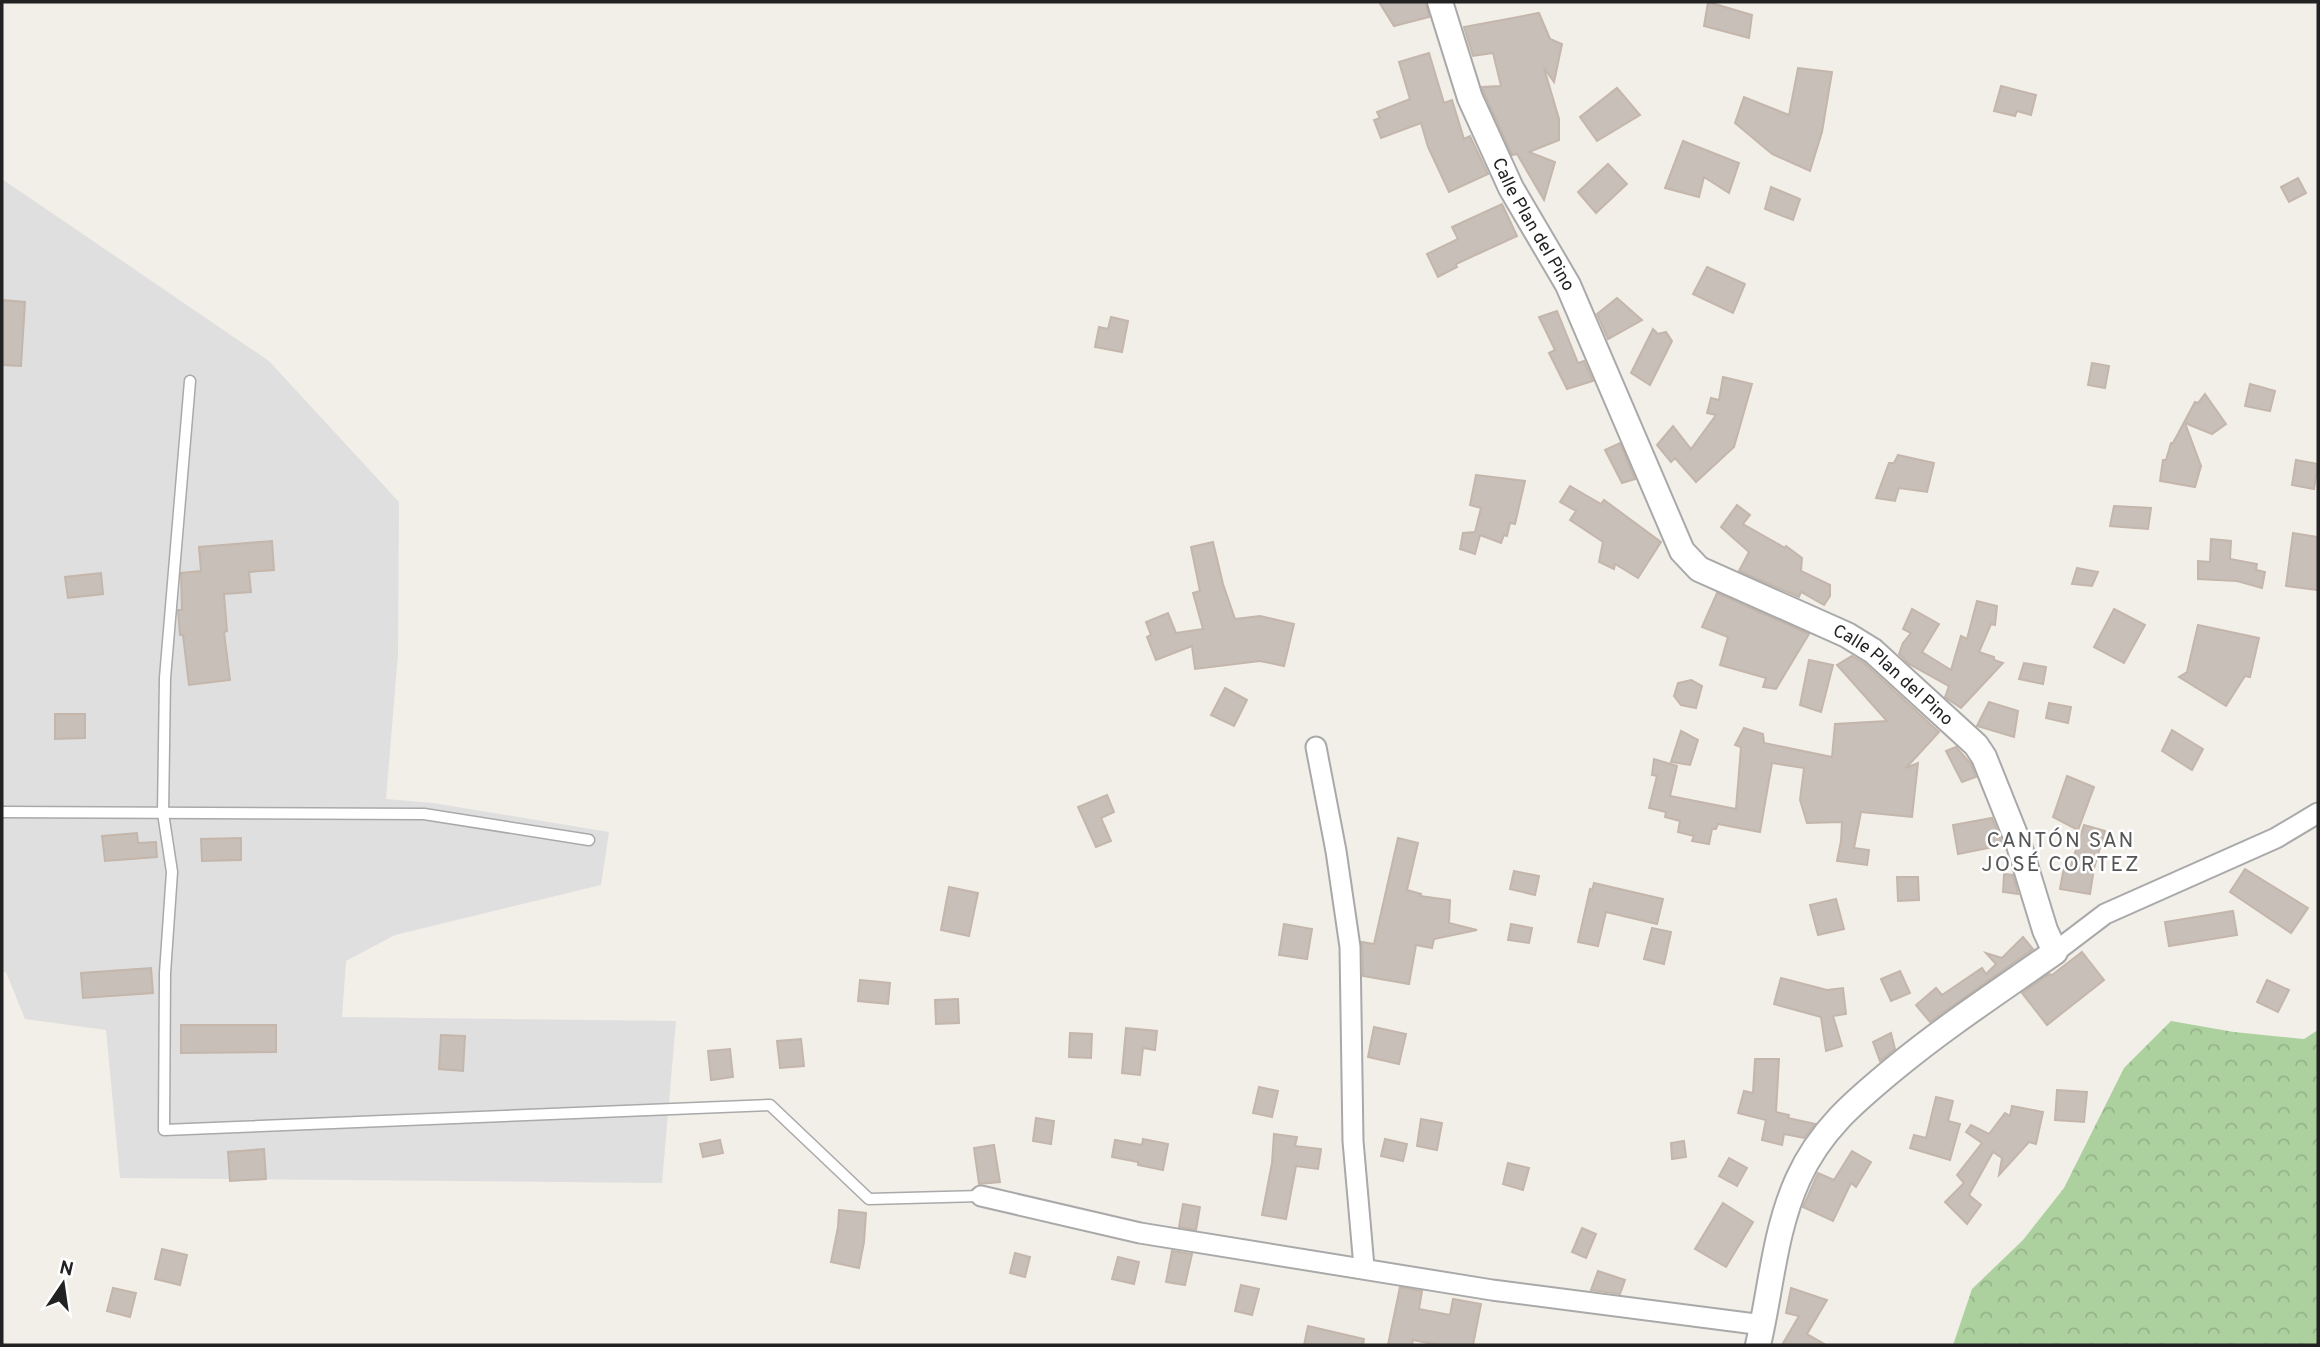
<svg xmlns="http://www.w3.org/2000/svg" width="2320" height="1347" viewBox="0 0 2320 1347" font-family="Overpass,sans-serif">
<style>
.residential{fill:#e0dfdf}
.forest{fill:url(#forest-crowns)}
.building{fill:#c7bfb8;stroke:#c4b6ab;stroke-width:2}
.lines{fill:none;stroke-linecap:round;stroke-linejoin:round}
.service-casing{stroke:#a9a9a9;stroke-width:13}
.minor-casing{stroke:#a9a9a9;stroke-width:23}
.tertiary-casing{stroke:#a9a9a9;stroke-width:28}
.service{stroke:#fff;stroke-width:10}
.minor{stroke:#fff;stroke-width:19}
.tertiary{stroke:#fff;stroke-width:24}
.labels{text-anchor:middle;stroke-width:5;stroke-linejoin:round;paint-order:stroke}
.street-label{font-size:18px;fill:#222;stroke:#fff}
.quarter-label{font-size:21px;letter-spacing:2px;fill:#555;stroke:#fff}
</style>
<defs>
<pattern id="forest-crowns" width="20" height="18" patternUnits="userSpaceOnUse" patternTransform="scale(1.75)"><rect width="20" height="18" fill="#add19e"/><path d="M2 6a3 3 0 1 1 6 0M12 15a3 3 0 1 1 6 0" fill="none" stroke="#95b388"/></pattern>
</defs>
<rect width="100%" height="100%" fill="#f2efe9"/>
<polygon class="residential" points="2,179 269,361 399,502 398,654 386,799 433,803 609,832 601,885 395,935 346,961 342,1017 676,1021 662,1183 120,1178 106,1030 25,1019 6,972 2,972"/>
<polygon class="forest" points="2171,1021 2234,1032 2304,1039 2318,1030 2318,1345 1953,1345 1972,1289 2023,1240 2064,1188 2124,1068"/>
<g class="building">
<polygon points="1379,2 1426,2 1429,17 1394,26"/>
<polygon points="1708,2 1752,15 1749,38 1704,26"/>
<polygon points="1539,13 1550,39 1562,44 1554,82 1544,68 1559,119 1559,140 1529,152 1555,162 1544,200 1517,154 1512,155 1484,93 1482,87 1501,86 1493,53 1473,56 1464,27"/>
<polygon points="1429,53 1444,103 1452,100 1464,139 1470,136 1488,174 1449,192 1428,147 1421,123 1381,138 1374,120 1380,118 1377,112 1410,99 1399,62"/>
<polygon points="1798,68 1832,72 1822,132 1810,171 1772,154 1735,123 1744,97 1789,115"/>
<polygon points="2001,86 2036,95 2031,115 2017,111 2015,116 1994,111"/>
<polygon points="1617,88 1640,115 1597,141 1580,117"/>
<polygon points="1683,141 1739,163 1729,193 1704,177 1699,197 1665,188"/>
<polygon points="1608,164 1627,184 1596,213 1578,192"/>
<polygon points="2298,178 2306,193 2289,202 2281,187"/>
<polygon points="1771,187 1800,199 1793,220 1765,209"/>
<polygon points="1502,204 1517,236 1456,264 1457,267 1438,277 1427,254 1458,239 1452,227"/>
<polygon points="1707,267 1745,284 1733,313 1693,294"/>
<polygon points="1617,298 1642,320 1608,339 1597,314"/>
<polygon points="2,300 25,302 21,366 2,365"/>
<polygon points="1557,311 1578,363 1584,361 1593,381 1567,389 1549,353 1555,350 1539,317"/>
<polygon points="1111,317 1128,321 1122,352 1095,347 1099,327 1108,329"/>
<polygon points="1653,329 1658,334 1666,332 1672,341 1650,385 1631,373"/>
<polygon points="2092,363 2109,366 2105,388 2088,385"/>
<polygon points="1723,377 1752,384 1734,447 1696,482 1675,458 1671,462 1657,445 1673,426 1691,449 1716,415 1707,413 1711,398 1719,400"/>
<polygon points="2250,384 2275,391 2270,411 2245,406"/>
<polygon points="2205,394 2226,424 2212,434 2185,423 2201,466 2195,487 2160,481 2163,460 2166,460 2171,443 2173,443 2195,402 2198,403"/>
<polygon points="1620,443 1635,479 1622,483 1605,450"/>
<polygon points="1898,455 1934,463 1927,492 1899,488 1895,501 1876,498 1889,463 1894,463"/>
<polygon points="2296,460 2318,464 2314,489 2292,485"/>
<polygon points="1476,475 1525,481 1515,524 1510,523 1507,536 1504,535 1501,543 1480,535 1475,554 1460,549 1463,533 1475,532 1481,508 1470,505"/>
<polygon points="1570,486 1601,504 1604,500 1661,542 1638,578 1615,564 1614,569 1599,562 1603,542 1570,520 1576,511 1560,502"/>
<polygon points="1737,505 1750,515 1743,524 1785,548 1786,546 1802,558 1801,571 1830,585 1830,596 1824,605 1801,592 1799,597 1739,571 1749,552 1721,527"/>
<polygon points="2114,506 2151,508 2148,529 2110,526"/>
<polygon points="2293,533 2318,537 2318,590 2286,586"/>
<polygon points="2211,539 2231,541 2230,559 2257,564 2256,570 2265,572 2262,588 2237,581 2198,579 2198,561 2210,562"/>
<polygon points="272,541 274,570 249,572 251,592 224,594 227,631 224,632 230,680 189,685 183,635 180,635 178,610 182,610 181,573 201,571 199,547"/>
<polygon points="1213,542 1223,584 1235,619 1260,616 1294,624 1284,666 1260,661 1195,669 1192,646 1156,660 1147,637 1151,635 1146,622 1168,613 1176,633 1203,629 1193,593 1200,591 1191,547"/>
<polygon points="2077,568 2098,572 2092,586 2072,584"/>
<polygon points="101,573 103,594 68,598 65,577"/>
<polygon points="1717,593 1809,634 1776,689 1763,687 1766,678 1720,665 1728,637 1702,627"/>
<polygon points="1977,601 1997,606 1995,625 1991,624 1979,652 1994,657 1994,660 2003,663 1961,708 1945,697 1949,686 1909,664 1899,654 1903,643 1911,633 1903,629 1912,609 1939,624 1922,652 1951,670 1961,636 1967,639"/>
<polygon points="2114,609 2145,625 2124,663 2094,647"/>
<polygon points="2198,625 2259,638 2250,677 2245,676 2226,706 2179,677 2187,672"/>
<polygon points="1852,656 1864,663 1939,732 1906,768 1918,763 1912,817 1861,812 1854,848 1869,850 1867,865 1837,861 1841,841 1842,822 1807,823 1800,800 1804,768 1772,763 1760,832 1718,824 1716,829 1712,829 1709,844 1692,841 1694,836 1678,832 1680,821 1665,817 1666,812 1649,808 1657,776 1652,775 1654,759 1677,766 1670,796 1736,809 1741,747 1735,745 1744,728 1763,734 1764,743 1832,757 1835,724 1887,721 1837,665"/>
<polygon points="1809,660 1833,665 1821,712 1800,705"/>
<polygon points="2024,663 2046,667 2043,684 2019,679"/>
<polygon points="1691,680 1702,686 1696,708 1681,705 1674,696 1678,683"/>
<polygon points="1225,688 1247,700 1234,726 1211,715"/>
<polygon points="1989,702 2018,711 2014,737 1977,726"/>
<polygon points="2049,703 2071,707 2068,723 2046,718"/>
<polygon points="55,714 85,714 85,738 55,739"/>
<polygon points="2172,730 2203,749 2192,770 2162,751"/>
<polygon points="1681,731 1698,740 1690,765 1671,762"/>
<polygon points="1956,747 1971,764 1976,777 1962,782 1946,751"/>
<polygon points="2067,776 2094,787 2078,830 2053,817"/>
<polygon points="1107,795 1114,812 1101,818 1111,841 1096,847 1078,807"/>
<polygon points="1992,818 2003,845 1958,854 1953,825"/>
<polygon points="2084,825 2105,831 2094,868 2090,894 2060,889 2064,867 2070,868"/>
<polygon points="137,833 138,843 156,842 157,857 105,861 102,836"/>
<polygon points="241,838 241,860 202,861 201,839"/>
<polygon points="1398,838 1418,843 1407,890 1421,894 1420,896 1450,900 1449,923 1477,930 1434,939 1432,948 1416,945 1409,984 1363,976 1362,942 1374,944"/>
<polygon points="2245,869 2308,908 2291,933 2230,892"/>
<polygon points="1514,871 1539,876 1535,895 1510,889"/>
<polygon points="2004,874 2013,875 2018,894 2003,892"/>
<polygon points="1897,877 1918,877 1919,900 1898,901"/>
<polygon points="1594,883 1663,899 1657,924 1606,912 1598,946 1578,942 1590,889 1592,890"/>
<polygon points="949,887 978,893 969,936 941,930"/>
<polygon points="1836,899 1844,929 1818,935 1810,905"/>
<polygon points="2233,911 2237,935 2169,946 2165,922"/>
<polygon points="1284,924 1312,929 1307,959 1279,955"/>
<polygon points="1511,924 1532,928 1529,943 1508,940"/>
<polygon points="1652,928 1671,932 1664,964 1644,959"/>
<polygon points="2023,937 2033,949 1930,1022 1916,1005 1936,988 1942,995 1982,968 1986,974 1996,964 1986,953 2002,958"/>
<polygon points="2082,952 2104,980 2047,1025 2022,993 2049,974 2052,975"/>
<polygon points="151,968 153,993 83,998 81,973"/>
<polygon points="1900,971 1910,993 1891,1001 1881,979"/>
<polygon points="1781,978 1827,990 1843,988 1846,1014 1833,1016 1842,1046 1826,1051 1821,1017 1774,1004"/>
<polygon points="860,980 890,983 888,1004 858,1001"/>
<polygon points="2267,980 2289,990 2278,1012 2257,1002"/>
<polygon points="958,999 959,1023 936,1024 935,1000"/>
<polygon points="181,1025 276,1025 276,1052 181,1053"/>
<polygon points="1374,1027 1406,1034 1399,1064 1368,1057"/>
<polygon points="1126,1028 1157,1031 1155,1050 1143,1048 1140,1075 1122,1073"/>
<polygon points="1070,1033 1092,1034 1091,1058 1069,1057"/>
<polygon points="1891,1033 1895,1049 1880,1061 1873,1042"/>
<polygon points="441,1035 465,1036 463,1071 439,1069"/>
<polygon points="801,1039 804,1066 780,1068 777,1041"/>
<polygon points="730,1049 733,1077 711,1080 708,1051"/>
<polygon points="1755,1059 1779,1059 1776,1112 1789,1115 1788,1118 1815,1124 1804,1138 1784,1134 1782,1145 1762,1140 1766,1120 1738,1113 1744,1091 1753,1093"/>
<polygon points="1259,1087 1278,1091 1272,1117 1253,1113"/>
<polygon points="2057,1090 2087,1092 2084,1122 2055,1120"/>
<polygon points="1936,1097 1953,1101 1948,1121 1960,1124 1950,1160 1910,1148 1914,1135 1926,1138"/>
<polygon points="2012,1106 2043,1112 2036,1144 2029,1142 1999,1175 2002,1158 1993,1152 1969,1195 1981,1205 1967,1224 1945,1202 1964,1183 1957,1175 1982,1143 1966,1132 1971,1125 1989,1134 2005,1113 2010,1116"/>
<polygon points="1036,1118 1054,1121 1051,1144 1033,1141"/>
<polygon points="1421,1119 1442,1123 1437,1150 1417,1146"/>
<polygon points="1274,1134 1297,1137 1295,1146 1321,1149 1318,1169 1296,1166 1286,1219 1262,1215 1272,1163"/>
<polygon points="1143,1139 1168,1144 1163,1170 1138,1165 1138,1162 1112,1157 1115,1140 1142,1145"/>
<polygon points="1385,1139 1407,1144 1403,1161 1381,1156"/>
<polygon points="720,1140 723,1153 703,1157 700,1144"/>
<polygon points="1684,1141 1686,1157 1672,1159 1671,1143"/>
<polygon points="994,1145 1000,1182 979,1184 974,1148"/>
<polygon points="264,1149 266,1179 230,1181 228,1152"/>
<polygon points="1852,1151 1871,1162 1856,1187 1851,1183 1833,1221 1803,1207 1818,1173 1834,1180"/>
<polygon points="1729,1158 1747,1168 1737,1186 1719,1176"/>
<polygon points="1508,1163 1529,1168 1523,1190 1503,1184"/>
<polygon points="1723,1203 1753,1222 1726,1267 1695,1249"/>
<polygon points="1183,1204 1200,1207 1196,1230 1179,1227"/>
<polygon points="839,1210 866,1213 864,1242 859,1268 831,1262 838,1227"/>
<polygon points="1582,1228 1596,1234 1586,1258 1572,1252"/>
<polygon points="162,1249 187,1255 180,1285 155,1279"/>
<polygon points="1172,1251 1192,1254 1185,1285 1166,1282"/>
<polygon points="1015,1253 1030,1257 1025,1277 1010,1273"/>
<polygon points="1118,1257 1139,1262 1134,1284 1112,1279"/>
<polygon points="1598,1271 1625,1280 1620,1294 1591,1290"/>
<polygon points="1241,1285 1259,1289 1252,1315 1235,1311"/>
<polygon points="1400,1287 1422,1291 1419,1309 1450,1315 1453,1299 1481,1304 1473,1345 1438,1345 1413,1340 1412,1345 1388,1345"/>
<polygon points="113,1288 136,1293 130,1317 107,1311"/>
<polygon points="1791,1288 1827,1300 1807,1334 1826,1345 1782,1345 1799,1316 1786,1313"/>
<polygon points="1308,1326 1364,1339 1363,1345 1304,1345"/>
</g>
<g class="lines">
<defs>
<g id="service">
<polyline points="190,381 165,678 163,813 172,872 165,973 164,1130 770,1105 869,1199 981,1196"/>
<polyline points="2,812 424,814 589,840"/>
</g>
<g id="minor">
<polyline points="1316,747 1336,851 1350,947 1353,1141 1364,1267"/>
<polyline points="2055,952 2105,914 2276,838 2318,813"/>
<polyline points="981,1196 1140,1233 1492,1290 1763,1325"/>
</g>
<g id="tertiary">
<path id="s1" d="M1440,2L1470,98L1511,188L1568,285L1682,551L1699,569L1847,635L1873,651L1976,745L1984,757L2018,842L2045,930L2055,952C2001,990 1946,1026 1895,1068C1855,1101 1820,1130 1798,1179C1774,1232 1771,1290 1758,1345"/>
</g>
</defs>
<use href="#service" class="service-casing"/>
<use href="#minor" class="minor-casing"/>
<use href="#tertiary" class="tertiary-casing"/>
<use href="#service" class="service"/>
<use href="#minor" class="minor"/>
<use href="#tertiary" class="tertiary"/>
</g>
<g class="labels">
<g class="street-label">
<text dy="6" stroke="none"><textPath href="#s1" startOffset="242">Calle Plan del Pino</textPath></text>
<text dy="6" stroke="none"><textPath href="#s1" startOffset="849">Calle Plan del Pino</textPath></text>
</g>
<g class="quarter-label">
<text x="2061" y="847">CANTÓN SAN<tspan x="2061" dy="24">JOSÉ CORTEZ</tspan></text>
</g>
</g>
<rect width="2320" height="1347" fill="none" stroke="#222222" stroke-width="7"/>
<g transform="translate(63 1284) rotate(13)" stroke="#ffffff" stroke-width="5" paint-order="stroke">
<path d="M0-5L12 26L0 18L-12 26Z" fill="#222222"/>
<text y="-10" font-size="19" font-weight="bold" text-anchor="middle" fill="#222222">N</text>
</g>
</svg>
